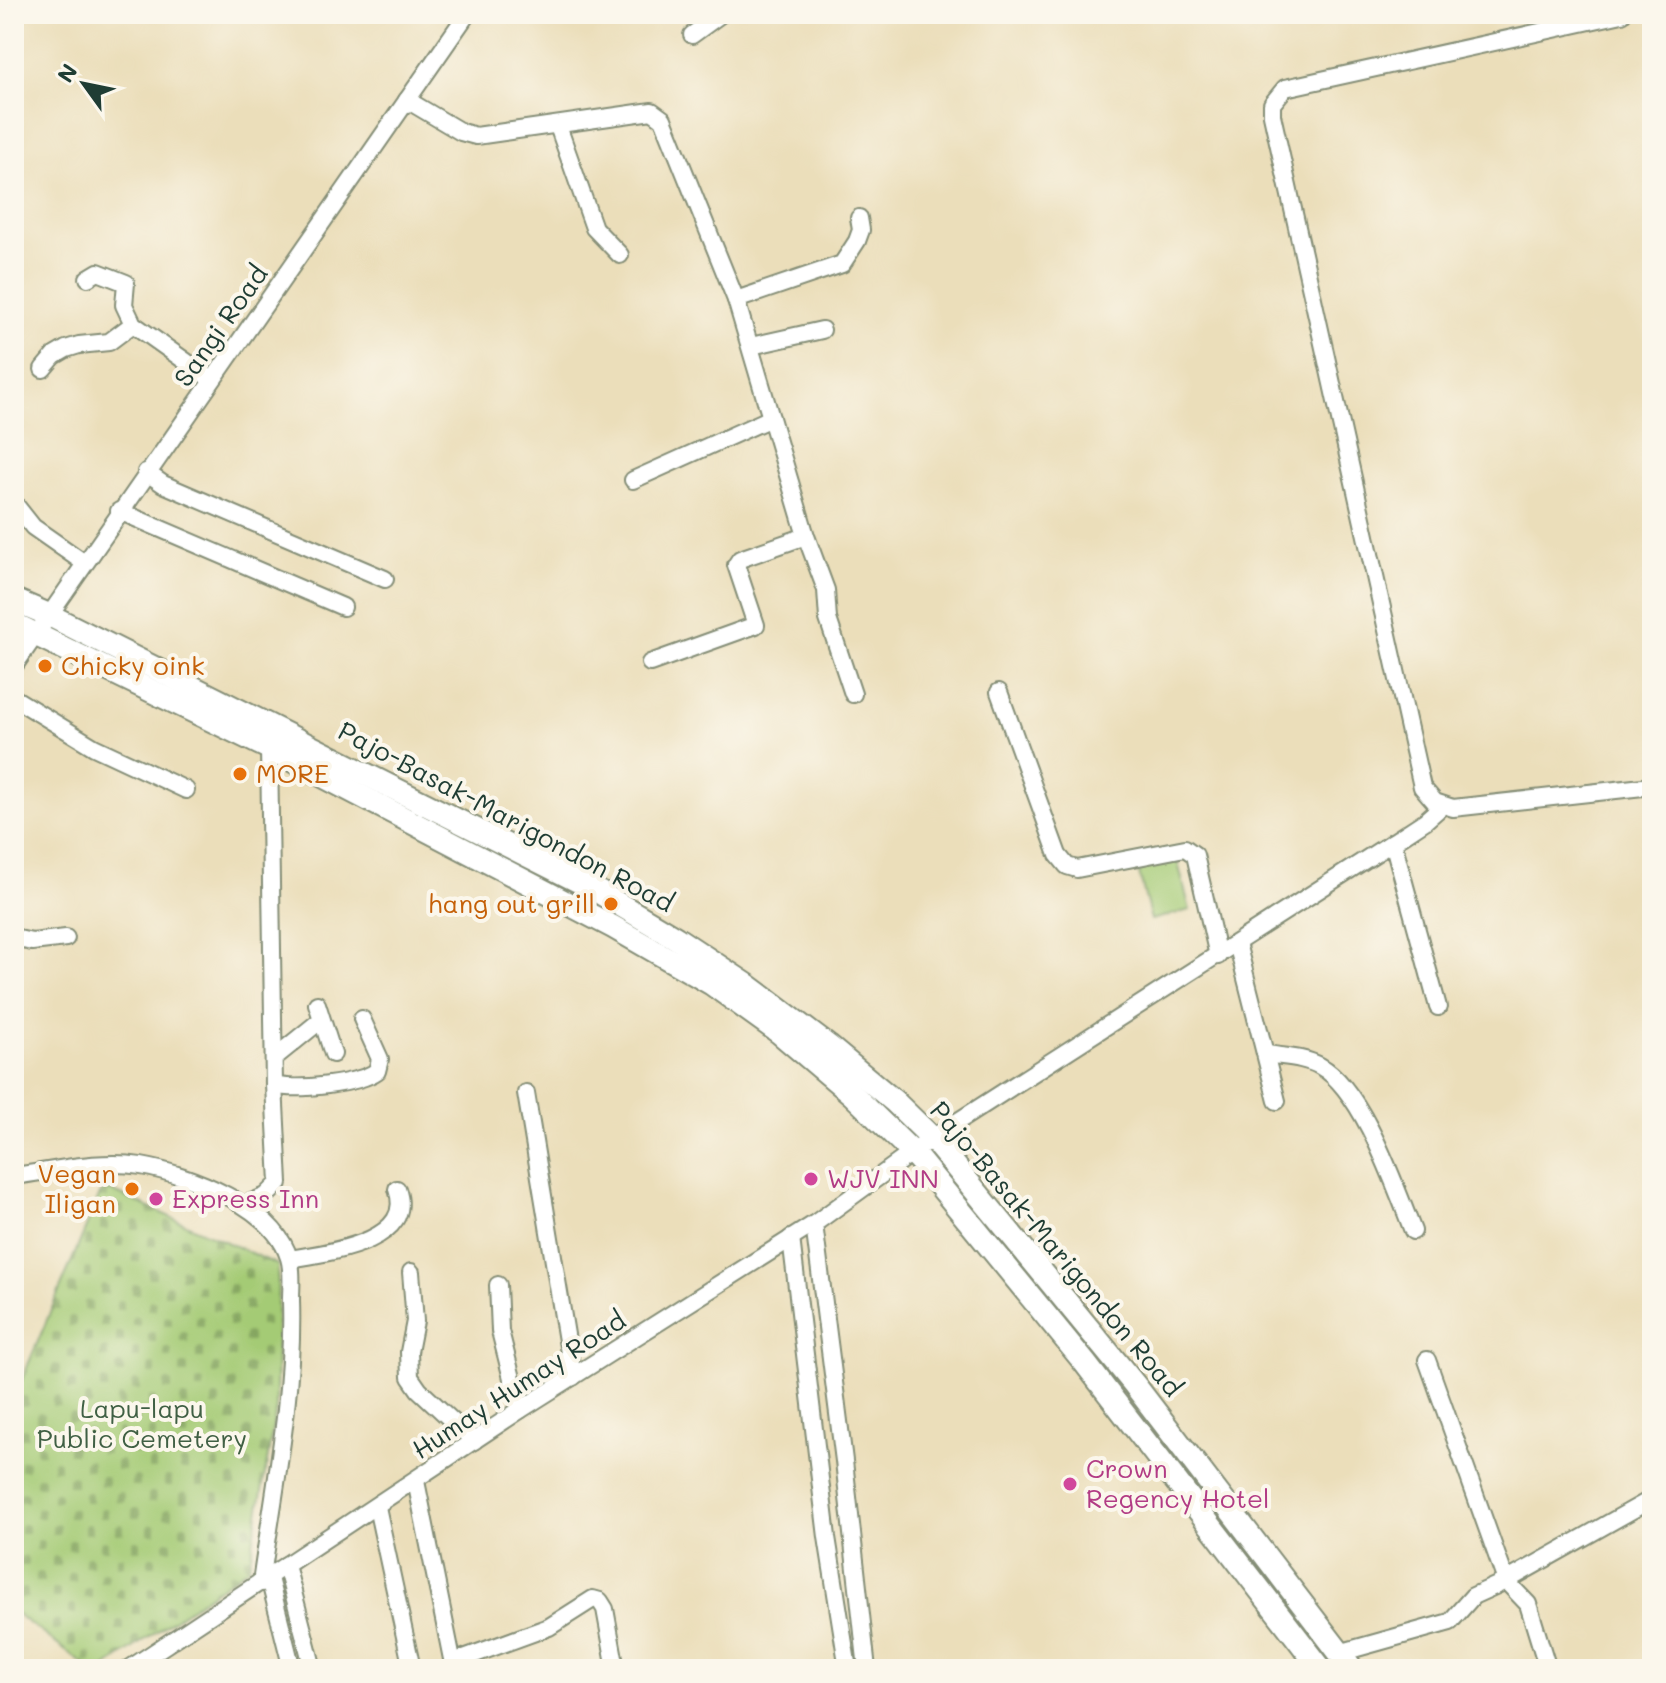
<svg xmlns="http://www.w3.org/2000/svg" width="1666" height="1683" viewBox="0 0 1666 1683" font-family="Mali,sans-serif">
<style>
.cemetery{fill:url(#cemetery-stones);stroke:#628454;stroke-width:2}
.pitch{fill:#a4cb75;stroke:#628454;stroke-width:2}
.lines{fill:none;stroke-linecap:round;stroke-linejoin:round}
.minor-casing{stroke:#858e77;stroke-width:20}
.major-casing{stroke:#858e77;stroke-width:26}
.minor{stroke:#fff;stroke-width:16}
.major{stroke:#fff;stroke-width:22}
.food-dot{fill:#e8710a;stroke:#fbf7ec;stroke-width:3}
.hotel-dot{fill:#d1479c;stroke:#fbf7ec;stroke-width:3}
.labels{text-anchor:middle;stroke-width:8;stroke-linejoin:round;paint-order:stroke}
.street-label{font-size:26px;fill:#1f3d34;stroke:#fbf7ec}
.food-label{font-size:26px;fill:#c56008;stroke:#fbf7ec;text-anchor:start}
.hotel-label{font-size:26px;fill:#b23c85;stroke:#fbf7ec;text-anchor:start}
.park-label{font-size:26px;fill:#406044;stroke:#fbf7ec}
</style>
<defs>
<pattern id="cemetery-stones" width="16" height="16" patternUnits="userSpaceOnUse" patternTransform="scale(2)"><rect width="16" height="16" fill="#a4cb75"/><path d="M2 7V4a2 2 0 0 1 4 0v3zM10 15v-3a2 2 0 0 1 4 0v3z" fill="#85a661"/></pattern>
</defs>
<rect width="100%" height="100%" fill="#fbf7ec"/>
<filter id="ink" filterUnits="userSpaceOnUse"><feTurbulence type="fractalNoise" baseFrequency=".0125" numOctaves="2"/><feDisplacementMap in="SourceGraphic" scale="16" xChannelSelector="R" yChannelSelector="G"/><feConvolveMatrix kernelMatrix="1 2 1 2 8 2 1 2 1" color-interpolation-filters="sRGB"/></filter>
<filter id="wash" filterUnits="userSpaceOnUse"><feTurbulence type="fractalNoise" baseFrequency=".006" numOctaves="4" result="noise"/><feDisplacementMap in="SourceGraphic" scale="32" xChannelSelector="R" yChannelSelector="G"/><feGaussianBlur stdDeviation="1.8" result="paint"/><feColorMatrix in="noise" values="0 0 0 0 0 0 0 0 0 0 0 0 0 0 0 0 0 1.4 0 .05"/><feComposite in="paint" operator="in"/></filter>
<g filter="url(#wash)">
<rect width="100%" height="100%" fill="#ebdeba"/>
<polygon class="cemetery" points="103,1187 278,1265 276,1409 249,1567 103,1669 90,1669 14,1612 14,1398"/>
<polygon class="pitch" points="1177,859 1190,910 1151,920 1138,869"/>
</g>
<g filter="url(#ink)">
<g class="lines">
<defs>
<g id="minor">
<polyline points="1622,14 1285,88 1272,104 1272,115 1422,787 1435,802 1453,808 1652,786"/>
<polyline points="692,35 721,14"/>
<polyline points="407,100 461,132 476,136 652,111 663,119 736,300 806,536 826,590 828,619 853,694"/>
<polyline points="558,126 594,228 620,255"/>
<polyline points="88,278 98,272 126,283 124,305 133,324 212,380"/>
<polyline points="736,300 842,264 857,241 861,230 859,218"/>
<polyline points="751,346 822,330"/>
<polyline points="43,369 54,356 66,349 79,345 109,342 133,324"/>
<polyline points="146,472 163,484 385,579"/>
<polyline points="633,480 771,418"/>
<polyline points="14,503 33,527 83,562"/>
<polyline points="119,511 343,607"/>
<polyline points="650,663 756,625 736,565 740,559 806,536"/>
<polyline points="14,666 467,14"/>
<polyline points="999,692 1058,855 1067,866 1077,869 1185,848 1195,855 1218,956"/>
<polyline points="14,698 94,747 186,790"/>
<polyline points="1393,842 1438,1007"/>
<polyline points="14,938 32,942 66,938"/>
<polyline points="1237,943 1277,1101"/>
<polyline points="317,1004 333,1054"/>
<path d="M1266,1054C1284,1057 1304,1057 1320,1066C1362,1089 1395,1186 1413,1231"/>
<polyline points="274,1058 321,1020"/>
<path d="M274,1085C297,1091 359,1084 377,1071L380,1059L362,1019"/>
<polyline points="526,1093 573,1377"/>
<path d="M14,1176C54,1171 100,1159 141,1166C189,1174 274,1207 289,1258C293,1270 291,1287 291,1300C294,1394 274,1490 261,1583"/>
<polyline points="245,1205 266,1196 279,1183 274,1085 269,748"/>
<polyline points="814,1224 844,1461 867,1669"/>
<polyline points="791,1238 827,1537 848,1669"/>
<path d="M290,1259C324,1253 417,1243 397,1189"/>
<polyline points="411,1272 415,1321 409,1352 410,1377 419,1390 474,1441"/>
<polyline points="498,1285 500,1331 520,1410"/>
<polyline points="1427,1360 1506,1581 1528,1604 1548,1669"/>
<polyline points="416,1481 454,1669"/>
<polyline points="377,1507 412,1669"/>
<polyline points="286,1565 313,1669"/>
<polyline points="269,1578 292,1669"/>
<polyline points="1339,1653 1450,1622 1473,1596 1506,1581 1650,1500"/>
<polyline points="453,1662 549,1627 593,1599 600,1601 605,1609 616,1669"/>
<polyline points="129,1669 520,1410 814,1224 932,1138 1393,842 1425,821 1442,806"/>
</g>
<g id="major">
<polyline points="14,600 49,615 592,888 676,938 750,987 828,1046 895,1102 932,1138 1134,1384 1352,1669"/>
<polyline points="14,624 269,748 613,927 712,984 780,1033 852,1094 913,1153 1085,1363 1321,1669"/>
</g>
</defs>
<use href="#minor" class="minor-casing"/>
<use href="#major" class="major-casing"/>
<use href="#minor" class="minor"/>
<use href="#major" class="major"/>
</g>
</g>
<g class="food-dot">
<circle cx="45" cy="666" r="8"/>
<circle cx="240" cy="774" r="8"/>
<circle cx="611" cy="904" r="8"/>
<circle cx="132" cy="1189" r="8"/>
</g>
<g class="hotel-dot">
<circle cx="811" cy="1179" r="8"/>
<circle cx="156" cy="1199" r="8"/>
<circle cx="1070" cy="1484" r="8"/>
</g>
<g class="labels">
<g class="street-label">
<text transform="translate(221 326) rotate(-55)" y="9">Sangi Road</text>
<text transform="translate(506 817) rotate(28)" y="9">Pajo-Basak-Marigondon Road</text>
<text transform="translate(1056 1249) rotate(50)" y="9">Pajo-Basak-Marigondon Road</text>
<text transform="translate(519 1385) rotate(-33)" y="9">Humay Humay Road</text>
</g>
<g class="food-label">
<text x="61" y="675">Chicky oink</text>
<text x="256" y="783">MORE</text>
<text x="595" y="913" text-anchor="end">hang out grill</text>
<text x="116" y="1183" text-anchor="end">Vegan<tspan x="116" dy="30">Iligan</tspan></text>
</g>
<g class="hotel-label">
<text x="827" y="1188">WJV INN</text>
<text x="172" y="1208">Express Inn</text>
<text x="1086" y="1478">Crown<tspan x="1086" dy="30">Regency Hotel</tspan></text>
</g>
<g class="park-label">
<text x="142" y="1418">Lapu-lapu<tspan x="142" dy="30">Public Cemetery</tspan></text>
</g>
</g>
<rect width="1666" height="1683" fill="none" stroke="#fbf7ec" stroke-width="48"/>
<g transform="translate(84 84) rotate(303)" stroke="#fbf7ec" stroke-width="6" paint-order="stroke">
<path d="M0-6L14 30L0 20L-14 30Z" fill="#1f3d34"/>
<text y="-12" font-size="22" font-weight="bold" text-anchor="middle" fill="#1f3d34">N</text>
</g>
</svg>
